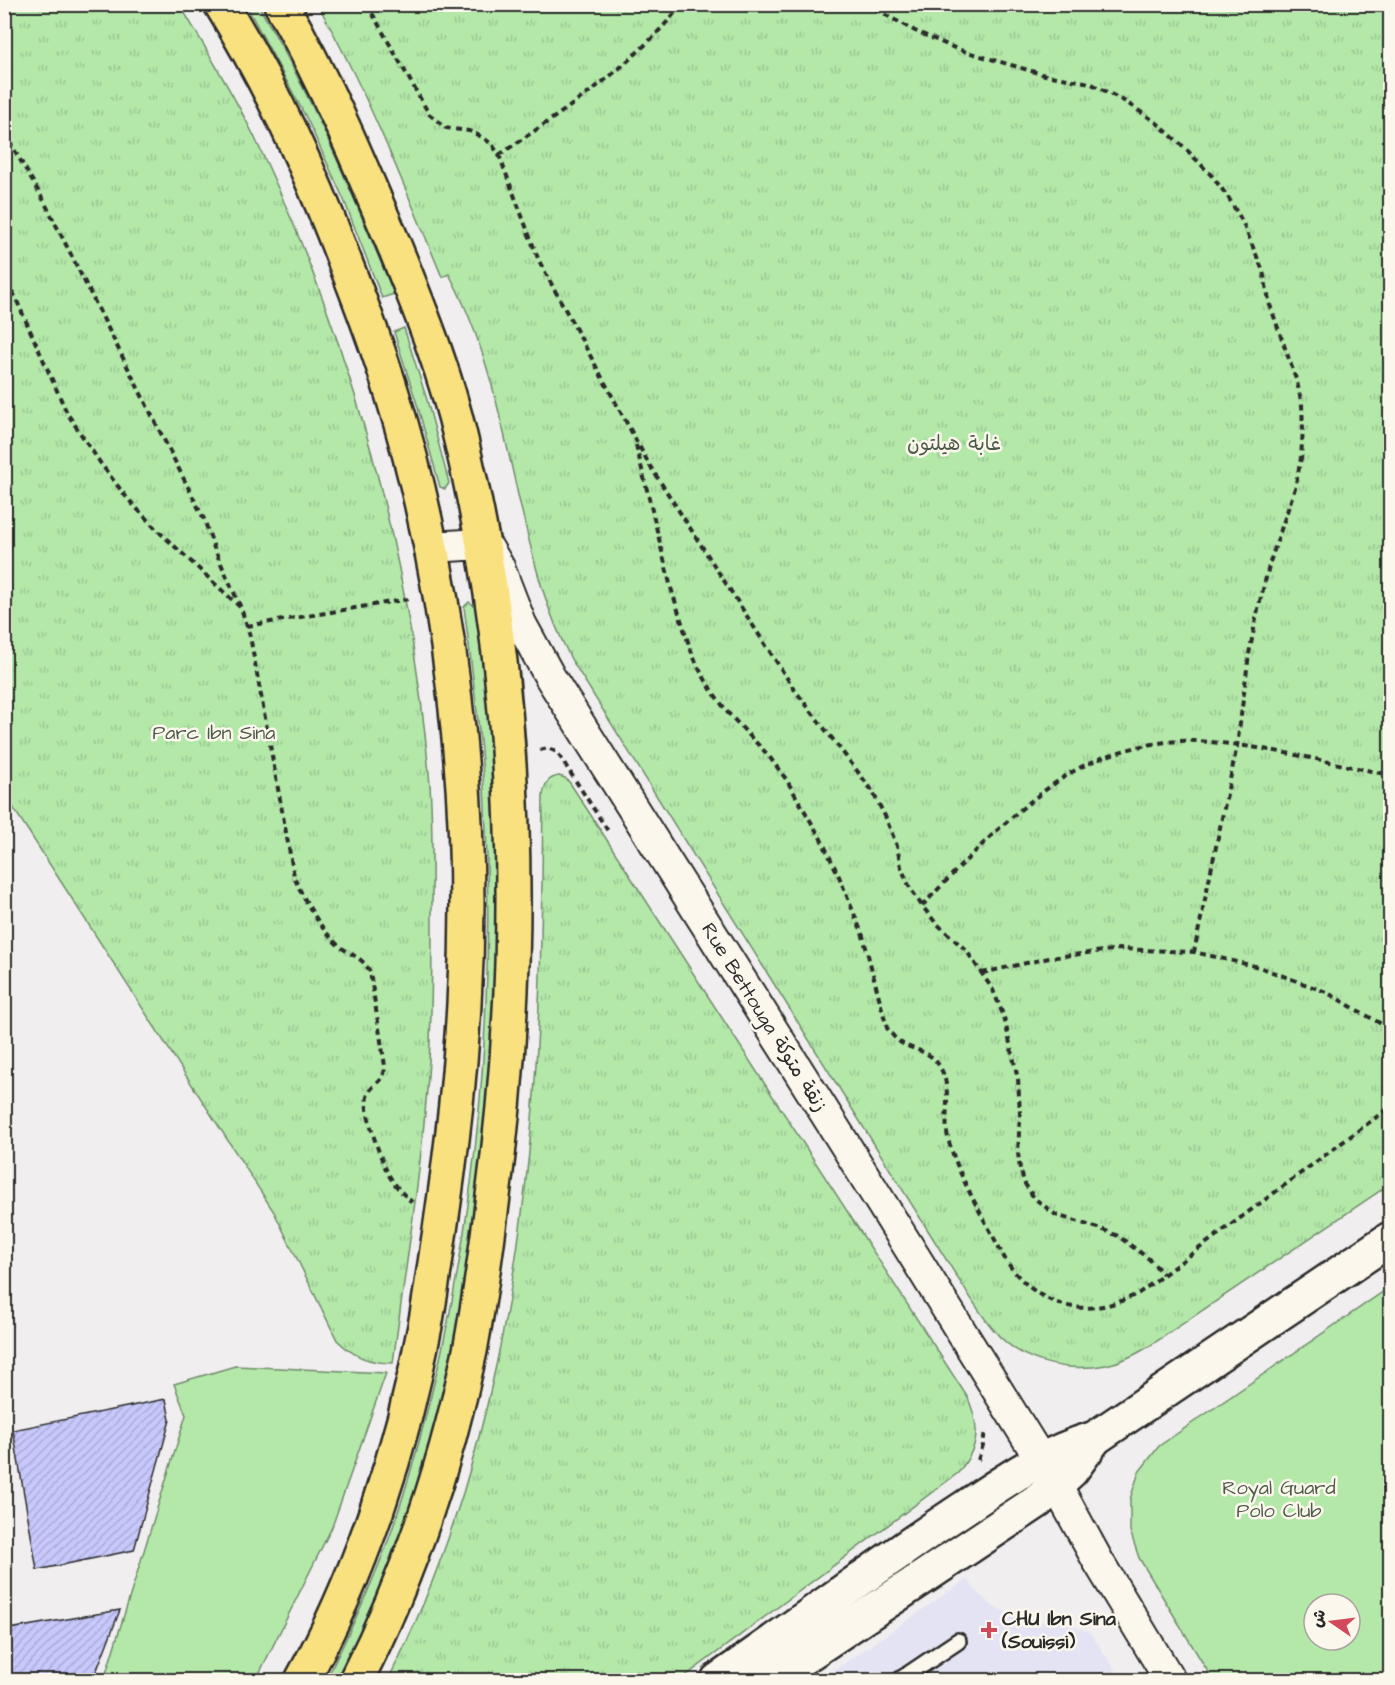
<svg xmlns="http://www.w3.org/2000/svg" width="1395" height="1685" viewBox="0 0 1395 1685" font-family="'Architects Daughter','Playpen Sans Arabic',sans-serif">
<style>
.built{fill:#e4e3f3}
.green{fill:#b3e8a9;stroke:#6f8a6a;stroke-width:1.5;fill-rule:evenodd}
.park{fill:url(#park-tufts);stroke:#6f8a6a;stroke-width:1.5}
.building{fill:url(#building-hatch);stroke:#2b2b2b;stroke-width:1.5}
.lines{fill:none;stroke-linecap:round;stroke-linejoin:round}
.service-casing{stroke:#2b2b2b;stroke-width:20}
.minor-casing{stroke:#2b2b2b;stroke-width:34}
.secondary-casing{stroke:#2b2b2b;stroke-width:38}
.primary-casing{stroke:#2b2b2b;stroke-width:38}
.path{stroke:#2b2b2b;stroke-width:4;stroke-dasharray:6 4.5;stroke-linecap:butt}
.service{stroke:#fbf7ec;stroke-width:15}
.minor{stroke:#fbf7ec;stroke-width:30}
.secondary{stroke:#fbf7ec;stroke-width:33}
.primary{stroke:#fae180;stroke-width:33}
.poi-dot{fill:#d1495b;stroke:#fbf7ec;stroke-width:2}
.labels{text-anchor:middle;stroke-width:5;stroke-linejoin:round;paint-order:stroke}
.park-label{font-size:20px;fill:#4d5a4a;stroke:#fbf7ec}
.street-label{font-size:20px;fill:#2b2b2b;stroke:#fbf7ec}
.poi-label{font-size:20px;font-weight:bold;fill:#2b2b2b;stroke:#fbf7ec;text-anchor:start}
</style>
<defs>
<pattern id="park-tufts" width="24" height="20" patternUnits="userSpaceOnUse" patternTransform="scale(1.5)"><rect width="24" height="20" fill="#b3e8a9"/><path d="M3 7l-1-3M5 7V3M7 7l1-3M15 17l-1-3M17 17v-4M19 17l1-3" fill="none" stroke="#9ac792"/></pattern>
<pattern id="building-hatch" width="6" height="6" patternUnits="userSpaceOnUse" patternTransform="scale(1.5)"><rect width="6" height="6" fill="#c7c8fb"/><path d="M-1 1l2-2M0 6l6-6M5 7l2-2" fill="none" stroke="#abacd7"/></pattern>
</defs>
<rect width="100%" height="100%" fill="#f1eeef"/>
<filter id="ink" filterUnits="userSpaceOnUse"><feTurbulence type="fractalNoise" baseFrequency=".0167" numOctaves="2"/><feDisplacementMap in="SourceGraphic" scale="12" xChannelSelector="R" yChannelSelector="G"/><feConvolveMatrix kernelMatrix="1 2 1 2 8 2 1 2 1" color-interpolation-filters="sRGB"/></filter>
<g filter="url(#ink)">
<polygon class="built" points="967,1579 979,1594 993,1606 1010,1614 1027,1620 1045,1622 1064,1620 1079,1629 1089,1631 1122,1680 820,1680"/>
<g class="green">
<path d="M246,5H258C313,97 353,195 394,294L382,298L344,200L308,121Z"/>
<polygon points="404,328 427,400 449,483 445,489 440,487 417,404 394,332"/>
<path d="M469,602L475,606C491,718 500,833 497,947C494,1037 486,1128 474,1217C462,1302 448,1389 424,1472C402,1544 370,1613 337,1680H326C348,1636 369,1591 387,1544C409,1484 425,1421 440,1359C482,1172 495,980 484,788C480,728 472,667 464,607Z"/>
<path d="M1390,1287V1680H1213L1139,1558L1130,1531V1499L1139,1472L1159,1446ZM1314,1604H1350V1640H1314Z"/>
<polygon points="235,1366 386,1373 332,1527 256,1680 104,1680 186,1415 174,1384"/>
</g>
<g class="park">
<path d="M5,4L180,5C205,47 231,90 253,134C351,337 411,560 430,785C433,828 432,870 432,913C432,962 432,1012 429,1061C423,1162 406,1263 393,1363C369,1363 354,1357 337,1340L274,1212L5,795Z"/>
<path d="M318,5H1390V1184L1148,1347C1135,1355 1121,1362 1106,1365C1066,1373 1019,1362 993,1329C980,1314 970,1296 959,1280L571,659C543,605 532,553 518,495C501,419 486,343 449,274L442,277C404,185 367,92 318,5Z"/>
<path d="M559,776L565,778L570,783L968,1398C981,1430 979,1446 958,1473L680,1680H388C488,1485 528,1246 538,1027C542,950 542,872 543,795C545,784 547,778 559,776Z"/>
</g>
<g class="building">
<polygon points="166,1399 170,1420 134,1550 37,1570 13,1430"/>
<polygon points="120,1610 93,1680 4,1680 4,1630"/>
</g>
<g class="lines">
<defs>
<polyline id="service" points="900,1680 958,1641"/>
<polyline id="minor" points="431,547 482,544 489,550 499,567 521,624 550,677 844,1143 1057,1486 1098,1561 1170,1680"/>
<g id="secondary">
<path d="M718,1680C795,1627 871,1570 949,1518C998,1486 1038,1455 1095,1438L1390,1239"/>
<polyline points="769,1680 1038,1501 1071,1471 1095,1438"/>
</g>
<g id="primary">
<path d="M221,4C270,84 310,170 343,257C361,303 379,350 393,397C451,586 476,807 464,1004C460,1080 451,1155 440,1230C435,1262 431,1294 425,1326C403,1445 361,1575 302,1680"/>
<path d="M281,4C326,83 361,166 396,250C421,312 446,374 461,440C521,689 526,950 492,1204C486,1253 479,1302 470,1351C446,1464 409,1577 356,1680"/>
</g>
</defs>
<use href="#service" class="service-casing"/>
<use href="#minor" class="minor-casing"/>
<use href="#secondary" class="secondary-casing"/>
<use href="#primary" class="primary-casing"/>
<g class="path">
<polyline points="367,4 429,114 446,128 469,131 482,137 492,144 499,155 539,261 650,466 794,689 871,789 885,816 897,846 901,867 910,888 922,906 936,923 966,950 993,990 1004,1017 1018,1079 1020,1113 1018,1153 1020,1169 1025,1184 1034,1198 1056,1215 1101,1229 1118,1236 1149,1259 1163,1274"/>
<polyline points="866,4 915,31 957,49 1045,75 1090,83 1124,101 1156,122 1185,148 1212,176 1228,197 1242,221 1263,271 1270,305 1297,382 1302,405 1303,429 1301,458 1295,488 1270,562 1258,609 1249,654 1237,746 1194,952"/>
<path d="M4,132L44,201L204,519L214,548L241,608L250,636L294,876C301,896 322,931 338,945C350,955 363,957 370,972L385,1066C385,1085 371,1082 367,1097C363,1111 382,1164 390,1177C396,1187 404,1195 412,1202"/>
<path d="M499,155C566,109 631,69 682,4"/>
<polyline points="4,272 67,413 101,464 127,498 156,529 240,607"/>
<path d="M636,445L671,588L690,648L698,667L712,691L728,713L768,755L786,779L821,839L838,874L863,936L887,1028C890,1032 893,1036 896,1039C912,1053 930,1047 941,1069C953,1091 942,1118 949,1142C961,1183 986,1221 1005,1259C1038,1309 1086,1321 1139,1293L1390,1107"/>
<polyline points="247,626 409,599"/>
<polyline points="540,750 548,748 557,752 608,831"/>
<path d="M922,906C966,860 1013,810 1067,775C1102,753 1156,739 1197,741C1262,745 1327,762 1390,775"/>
<polyline points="982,973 1049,958 1119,949 1194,952 1259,967 1326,992 1390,1029"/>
<polyline points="978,1460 983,1445 985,1430"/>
</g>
<use href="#service" class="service"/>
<use href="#minor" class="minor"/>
<use href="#secondary" class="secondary"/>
<use href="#primary" class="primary"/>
</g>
</g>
<path class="poi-dot" d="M986 1621h6v6h6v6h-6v6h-6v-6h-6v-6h6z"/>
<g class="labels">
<g class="park-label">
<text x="954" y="450">غابة هيلتون</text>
<text x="214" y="739">Parc Ibn Sina</text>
<text x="1279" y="1494">Royal Guard<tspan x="1279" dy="23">Polo Club</tspan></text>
</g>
<g class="street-label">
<text transform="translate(765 1017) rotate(58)" y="7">Rue Bettouga زنقة متوكة</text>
</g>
<g class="poi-label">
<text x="1002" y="1625">CHU Ibn Sina<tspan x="1002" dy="23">(Souissi)</tspan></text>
</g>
</g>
<rect width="1395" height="1685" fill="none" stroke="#fbf7ec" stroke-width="24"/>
<rect x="12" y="12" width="1371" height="1661" fill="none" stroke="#2b2b2b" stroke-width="2" filter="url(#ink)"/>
<g transform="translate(1332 1622) rotate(284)"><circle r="28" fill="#fbf7ec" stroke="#a8a59f" stroke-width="1.5"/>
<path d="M0-4.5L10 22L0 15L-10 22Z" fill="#d1495b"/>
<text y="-9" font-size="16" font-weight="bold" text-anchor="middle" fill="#2b2b2b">ش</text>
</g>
</svg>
